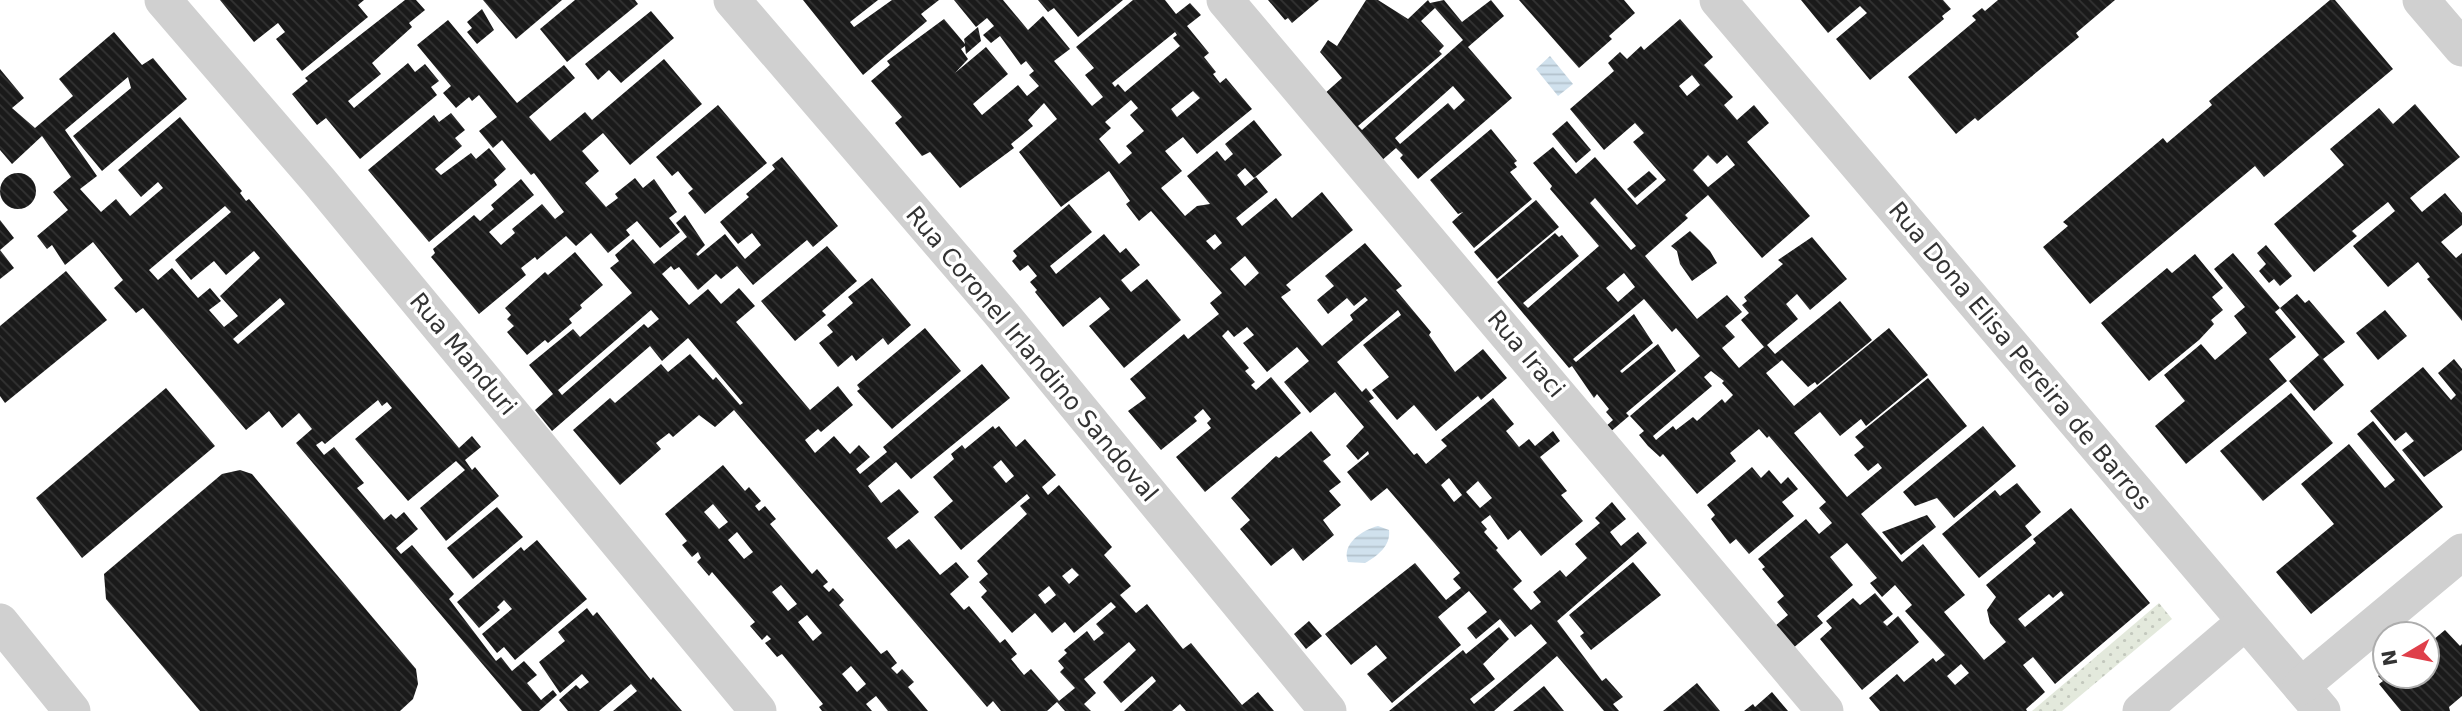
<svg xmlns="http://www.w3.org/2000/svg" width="2462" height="711" viewBox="0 0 2462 711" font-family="'DejaVu Sans',sans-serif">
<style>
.garden{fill:url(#garden-dots)}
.water{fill:url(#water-rules)}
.building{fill:url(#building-back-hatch);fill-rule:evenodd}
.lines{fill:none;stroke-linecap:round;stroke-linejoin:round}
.minor{stroke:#d0d0d0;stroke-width:37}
.labels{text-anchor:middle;stroke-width:7;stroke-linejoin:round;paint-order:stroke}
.street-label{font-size:24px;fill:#333;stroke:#fff}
</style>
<defs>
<pattern id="garden-dots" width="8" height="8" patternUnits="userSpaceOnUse" patternTransform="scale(1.75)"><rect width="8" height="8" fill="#e3e9dc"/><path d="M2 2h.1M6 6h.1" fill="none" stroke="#c3c8bd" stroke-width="1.8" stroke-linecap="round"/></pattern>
<pattern id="water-rules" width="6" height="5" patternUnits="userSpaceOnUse" patternTransform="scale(1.75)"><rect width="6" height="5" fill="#d0e1ed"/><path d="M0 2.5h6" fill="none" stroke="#b3c2cc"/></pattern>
<pattern id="building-back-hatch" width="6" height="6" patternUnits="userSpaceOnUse" patternTransform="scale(1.75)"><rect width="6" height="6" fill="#1a1a1a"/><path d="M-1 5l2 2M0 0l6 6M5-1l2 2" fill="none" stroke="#333"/></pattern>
</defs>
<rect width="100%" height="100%" fill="#fff"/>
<polygon class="garden" points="2159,603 2172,619 2062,711 2032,711"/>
<g class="water">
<polygon points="1550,56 1573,84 1558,96 1536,69"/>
<path d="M1378,526L1389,530C1391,546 1377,556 1365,563L1348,562C1341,544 1362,530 1378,526Z"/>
</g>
<g class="building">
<polygon points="220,0 364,0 358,5 368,17 302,71 276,39 285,32 278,23 254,42"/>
<polygon points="405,0 416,0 425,10 409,23 412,27 372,63 381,74 348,101 354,108 408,63 415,72 425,64 439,81 431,87 437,95 360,159 326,118 317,125 292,94 308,81 305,78"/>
<polygon points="483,0 562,0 516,39"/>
<polygon points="575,0 635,0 638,4 567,62 540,29"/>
<polygon points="803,0 878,0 850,22 854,27 892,0 939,0 921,14 927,21 863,75"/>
<path d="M954,0H1003L1028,30L1043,16L1070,49L1054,61L1092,106L1103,97L1085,75L1094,68L1076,47L1133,0H1165L1176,14L1190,3L1201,15L1187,26L1209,53L1204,57L1216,72L1213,74L1220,83L1226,78L1252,109L1197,154L1183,137L1165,151L1182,171L1161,188L1185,216L1197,206L1210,204L1187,176L1217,151L1225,161L1233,154L1225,144L1254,120L1282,155L1254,178L1245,168L1237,175L1245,186L1256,177L1268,192L1236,218L1242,226L1276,198L1292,218L1322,192L1353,230L1286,285L1291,290L1281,297L1322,346L1353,320L1350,315L1368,300L1365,297L1354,306L1347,298L1328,314L1317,300L1334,286L1325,276L1365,243L1402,286L1396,290L1431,332L1429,335L1455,372L1483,349L1507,378L1481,400L1478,396L1436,431L1414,405L1397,420L1372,390L1389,377L1363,345L1401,315L1398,310L1337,362L1362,392L1366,388L1374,398L1369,401L1414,455L1417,453L1426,464L1447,446L1441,440L1493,398L1514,424L1506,431L1519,447L1529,439L1535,446L1553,431L1560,441L1540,457L1567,491L1561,495L1583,521L1541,556L1520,530L1508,540L1490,515L1481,522L1487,529L1484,532L1498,548L1496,550L1522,581L1513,589L1531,610L1541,602L1533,592L1560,570L1566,577L1587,558L1575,544L1600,523L1595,518L1612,502L1626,519L1610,532L1621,546L1638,532L1647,543L1557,621L1602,681L1606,678L1623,697L1613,704L1619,711H1604L1557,656L1494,711H1389L1463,650L1466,654L1499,627L1509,639L1483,664L1495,679L1470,699L1474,704L1547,643L1531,624L1515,637L1500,619L1476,639L1467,628L1487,612L1469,591L1438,617L1461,645L1392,703L1367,674L1387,658L1376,645L1351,665L1325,634L1415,563L1446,600L1461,588L1453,579L1460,573L1387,488L1371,501L1347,472L1369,454L1368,451L1358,460L1346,446L1364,427L1335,392L1310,413L1284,382L1309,361L1297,347L1267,372L1243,343L1254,335L1247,327L1234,337L1228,330L1222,336L1249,368L1245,371L1255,382L1251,385L1256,390L1271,377L1301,413L1205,492L1176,457L1211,428L1207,423L1211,419L1203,409L1194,417L1197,421L1161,450L1128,411L1146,398L1130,379L1184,334L1188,339L1219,314L1210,303L1222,293L1151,211L1139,221L1126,204L1130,201L1109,171L1061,207L1019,152L1057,119L1044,103L1028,120L1033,126L1011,144L1014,148L960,188L930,152L922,156L895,123L902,117L871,81L890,65L887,61L944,19L965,44L964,39L978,27L981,41L966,54L965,46L961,49L968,59L955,73L986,47L1008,74L973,104L982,115L1018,85L1027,96L1039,86L1029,75L1034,71L1026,61L1021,65L1000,36L991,43L983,35L994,26L987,18L976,27ZM1175,32L1177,35L1173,38L1180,46L1125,92L1118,84L1115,87L1112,83ZM1193,91L1200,98L1177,117L1171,109ZM1131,100L1138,108L1130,115L1144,131L1126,146L1132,153L1119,164L1099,139L1111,128L1105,122ZM1215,234L1222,243L1214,250L1206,241ZM1245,256L1259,273L1245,286L1230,269ZM1449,478L1462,495L1454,502L1441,485ZM1478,481L1492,498L1480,508L1466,492Z"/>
<polygon points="1038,0 1123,0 1078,37 1054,8 1048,12"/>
<polygon points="1268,0 1319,0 1292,23 1288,18 1285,20"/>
<path d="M1366,0H1378L1408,19L1428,0L1430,3L1444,0L1462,22L1491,0L1504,16L1468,47L1512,98L1418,179L1400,158L1403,155L1396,148L1380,162L1323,95L1342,78L1320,52L1328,40L1337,46ZM1435,8L1463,40L1362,130L1358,126L1442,54L1439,51L1444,46L1421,21ZM1453,86L1465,100L1454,110L1448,103L1400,144L1395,138Z"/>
<polygon points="1519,0 1624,0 1635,13 1609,36 1612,39 1579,68"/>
<polygon points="1801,0 1943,0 1951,9 1942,16 1944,19 1870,80 1836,39 1867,13 1860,6 1828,33"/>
<polygon points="1998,0 2115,0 2076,33 2079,37 1978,121 1975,118 1956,134 1908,77 1976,20 1972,16 1982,8 1985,11"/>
<polygon points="2330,0 2335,0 2393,69 2264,177 2255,166 2090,304 2043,247 2068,226 2063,222 2163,138 2167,143 2212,105 2209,101"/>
<polygon points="482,9 494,30 477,44 467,32 472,28 467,22"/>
<polygon points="651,11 674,38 621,83 609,70 598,80 585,64"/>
<path d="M1680,19L1713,57L1704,65L1733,97L1724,105L1737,120L1754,105L1769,123L1747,142L1810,216L1762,258L1708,195L1685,215L1688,218L1645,256L1697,319L1727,295L1742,312L1725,326L1735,337L1722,348L1739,368L1764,347L1741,320L1749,313L1742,305L1747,301L1744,297L1783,264L1778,260L1812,237L1847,279L1810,310L1797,294L1786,304L1798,319L1767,345L1775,354L1840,301L1872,340L1817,385L1815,382L1808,387L1782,360L1766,373L1794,406L1889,328L1928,375L1866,426L1861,419L1840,436L1820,412L1794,433L1847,497L1882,468L1878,463L1868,471L1854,455L1864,447L1855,437L1928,378L1967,426L1861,514L1902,562L1923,544L1965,595L1944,612L1984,660L2006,642L1990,623L1987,610L1996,597L1986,585L2036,543L2033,539L2071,508L2150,603L2055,684L2033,657L2023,665L2045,692L2026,709L2027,711H1880L1869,698L1897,674L1904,682L1933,658L1936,662L1945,655L1905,611L1912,605L1895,585L1882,597L1870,583L1877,578L1847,543L1830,557L1853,585L1817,616L1823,623L1792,649L1774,627L1788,615L1777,602L1784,596L1762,569L1765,567L1758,559L1806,519L1819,534L1832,523L1819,508L1826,502L1769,436L1767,438L1759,429L1730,453L1736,461L1697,494L1663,454L1660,457L1648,446L1639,435L1644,431L1630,416L1700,356L1676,328L1672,332L1644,299L1573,359L1576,362L1634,314L1653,343L1620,371L1622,373L1658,344L1676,371L1626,413L1629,416L1609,433L1605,427L1613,420L1606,412L1609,409L1597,394L1594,398L1572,366L1569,368L1497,282L1555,233L1559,237L1562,235L1579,256L1523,303L1528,308L1599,246L1550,189L1552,186L1533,163L1553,147L1576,174L1595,157L1637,205L1666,180L1633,142L1644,133L1635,123L1604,150L1570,109L1614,71L1608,63L1620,52L1627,59L1641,46L1644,50ZM1692,75L1700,85L1687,96L1679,86ZM1708,155L1717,164L1727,155L1735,165L1708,187L1693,170ZM1595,198L1636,246L1631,250L1590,203ZM1624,273L1635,287L1618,302L1606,288ZM1711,371L1724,381L1722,383L1733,395L1725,403L1722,399L1697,421L1693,417L1676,430L1673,426L1656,440L1653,436L1712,386L1704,377ZM2061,591L2064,595L2025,627L2018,619L2049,594L2053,598ZM1961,664L1969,673L1955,685L1947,676Z"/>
<polygon points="448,20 517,103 564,65 575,78 529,117 550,141 585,112 592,120 664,59 702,104 630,165 603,133 582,151 599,171 585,183 606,207 618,198 615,194 635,178 643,188 654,179 677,212 669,218 680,232 660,248 637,221 626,230 630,235 608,253 591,233 576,246 566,236 537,260 535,257 521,268 526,275 479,314 431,257 435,253 433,249 474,215 480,221 494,209 491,205 521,179 534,195 489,232 501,245 515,233 512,229 542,204 555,219 564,212 534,173 531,175 502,140 493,148 479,131 497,117 479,95 472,101 469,97 456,108 443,93 451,86 417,45"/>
<path d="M114,32L142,65L153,58L187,99L102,171L73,136L131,88L128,77L65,130L97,176L80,189L101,212L116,199L130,216L163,188L158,182L141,197L118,170L180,117L242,191L240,193L246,201L249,199L459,448L472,436L481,447L465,460L472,470L475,467L499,496L446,541L420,508L465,470L456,461L408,501L355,439L392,408L387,402L382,406L378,400L325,444L322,441L316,445L324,455L334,447L364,483L357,488L384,520L391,514L396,519L404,512L418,529L396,548L401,554L412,545L454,594L449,599L496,661L501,657L512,671L524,661L537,675L527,683L541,700L553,690L557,695L539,711H522L296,443L312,429L299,413L282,428L269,411L246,430L143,308L136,313L114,288L123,280L93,242L65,265L52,245L47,249L37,236L68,210L53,192L71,177L42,136L12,164L0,150V69L24,98L12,108L35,128L73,96L59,79ZM225,206L231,212L175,260L191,280L214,261L226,275L254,251L260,258L220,296L238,316L224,327L209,310L221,301L210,288L198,298L172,268L158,280L149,270ZM280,298L285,304L238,344L233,339Z"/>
<polygon points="2415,104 2460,157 2410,198 2422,212 2445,193 2462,213 2462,225 2441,242 2456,258 2462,253 2462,321 2427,279 2430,277 2418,262 2388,287 2353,246 2395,211 2388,202 2352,231 2357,236 2314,272 2274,224 2344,165 2330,149 2379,108 2393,124"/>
<polygon points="718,105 767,163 705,214 688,193 693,189 686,181 678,171 672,176 656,157"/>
<polygon points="451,113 465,130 455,138 462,146 435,169 441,175 471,153 476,159 489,148 506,169 494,180 497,185 429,242 368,170 434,115 439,122"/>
<polygon points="1567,121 1591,150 1576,163 1552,134"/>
<polygon points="1491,129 1517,161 1514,163 1517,167 1510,172 1532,199 1474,248 1452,222 1463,212 1458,214 1430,180"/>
<path d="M782,157L838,226L813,247L807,240L753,285L737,266L721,279L716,274L698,290L679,267L674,270L671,266L662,274L689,305L708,289L721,304L739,288L755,306L736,322L810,410L838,386L853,405L821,432L818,429L805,440L815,453L834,436L850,454L859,445L870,457L856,469L860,474L887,452L883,447L982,364L1010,398L911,479L896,462L868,486L881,503L899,489L919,512L887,538L896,549L909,539L940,575L956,562L969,577L950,594L964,610L969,606L1000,643L1005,639L1017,654L1011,659L1024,675L1031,669L1059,701L1075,688L1060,672L1064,668L1058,661L1067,653L1064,650L1087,631L1094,641L1104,633L1096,624L1116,607L1111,602L1074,633L1065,622L1052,633L1035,613L1012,633L981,597L987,591L979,582L988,574L977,561L1027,514L1020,506L1030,498L1027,494L961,550L934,517L953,501L933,477L954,459L951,454L962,445L965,449L993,426L995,429L999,426L1016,447L1025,439L1056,475L1042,487L1048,495L1059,485L1112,547L1104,555L1131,586L1120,595L1136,613L1147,604L1183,649L1191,643L1242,705L1258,692L1274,711H1186L1180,704L1172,711H1124L1156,681L1152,676L1121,703L1103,682L1136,650L1129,642L1084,679L1096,693L1084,704L1091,711H1065L1057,702L1047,711H1001L993,701L987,707L734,410L715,427L699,415L673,437L669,433L656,443L661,449L620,485L573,430L610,398L615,403L661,364L668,372L690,354L713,380L716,377L740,405L743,403L688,338L662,361L650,346L552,431L535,410L553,394L529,365L573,329L580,337L632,293L610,268L619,261L615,255L633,239L654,264L687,237L676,223L685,215L705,245L696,254L698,256L725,234L745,259L761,245L752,233L738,244L720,222L749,197L746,194L775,169L772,165ZM651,310L659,319L648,328L644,324L562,395L558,390ZM1001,460L1014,476L1006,483L993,467ZM1072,568L1079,575L1069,584L1062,576ZM1049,586L1056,595L1045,604L1038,595Z"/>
<polygon points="1649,171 1657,179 1635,198 1627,189"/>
<circle cx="18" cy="191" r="18"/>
<polygon points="1536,200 1559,227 1497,279 1474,252"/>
<polygon points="1069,204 1092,232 1050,266 1056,274 1104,234 1120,253 1126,248 1140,265 1121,280 1131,292 1147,279 1181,320 1124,368 1089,326 1110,309 1100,297 1063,327 1035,292 1037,290 1030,282 1037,276 1028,265 1020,271 1012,261 1017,256 1013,251"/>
<polygon points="0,220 14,238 0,250"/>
<polygon points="1690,231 1710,251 1717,263 1692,281 1680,264 1677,251 1671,246"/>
<polygon points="2266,245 2292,276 2280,286 2274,279 2269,283 2259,271 2266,264 2257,253"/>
<polygon points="827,246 857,281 822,311 826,315 795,341 761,301"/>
<polygon points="0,250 14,268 0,279"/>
<polygon points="575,252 603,285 580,305 582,308 569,319 572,323 548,343 545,340 527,355 507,332 514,326 507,319 511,315 505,308 545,272 548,275"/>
<polygon points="2233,253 2280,308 2297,294 2305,303 2309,300 2345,342 2323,359 2344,385 2314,411 2289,381 2319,355 2280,308 2275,312 2296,337 2269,359 2287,381 2186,464 2155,426 2185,401 2164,375 2201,344 2215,360 2247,333 2234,316 2245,307 2214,269"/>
<polygon points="2195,254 2223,288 2212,297 2223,310 2211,320 2214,324 2199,340 2149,381 2101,323 2167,268 2172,273"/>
<polygon points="66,271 107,320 5,403 0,396 0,326"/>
<polygon points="872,278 911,325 888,345 883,338 856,361 852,355 838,367 819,343 833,332 827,325 853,303 848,297"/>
<polygon points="2385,310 2407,336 2378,360 2356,333"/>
<polygon points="925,328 961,371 892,429 857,391 860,389 857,385"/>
<polygon points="2454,359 2462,369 2462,450 2424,477 2402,450 2414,441 2406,432 2395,441 2370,411 2423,367 2451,400 2456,395 2438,373"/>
<polygon points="166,388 215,446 82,558 36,498"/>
<polygon points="2291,393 2333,443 2263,501 2220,451"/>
<polygon points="2373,421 2443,507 2311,614 2276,572 2334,524 2301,484 2349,444 2385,488 2395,480 2357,434"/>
<polygon points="1983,426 2016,466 1954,518 1937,498 1915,506 1903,492"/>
<polygon points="1311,431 1331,455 1323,461 1341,482 1329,491 1341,505 1323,520 1334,535 1303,561 1293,548 1271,566 1240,529 1250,520 1231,498 1276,456 1279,458"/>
<path d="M723,465L745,491L749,487L761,501L755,506L759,511L765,506L776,519L770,524L812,574L817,569L828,582L823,586L829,592L833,588L844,600L839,605L881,654L887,650L897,663L891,668L897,674L902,669L914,682L908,687L928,711H888L876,696L866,704L872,711H822L819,707L823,704L782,654L777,657L765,643L771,639L767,635L762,640L750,626L755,622L712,572L709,576L697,562L701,558L698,552L692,557L682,545L687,541L665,514ZM713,504L728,522L719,529L704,512ZM737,532L753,552L744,559L728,540ZM781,585L797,604L788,611L772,592ZM807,615L822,633L813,641L798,622ZM851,666L866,684L857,692L842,674Z"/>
<polygon points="1752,467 1761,478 1769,470 1781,484 1788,477 1798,489 1782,502 1794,516 1749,554 1736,539 1730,544 1711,519 1715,515 1707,505"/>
<polygon points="240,470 252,474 416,669 418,684 413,699 400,711 200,711 106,599 104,574 222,474"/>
<polygon points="2017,483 2041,512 2025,526 2032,535 1979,578 1942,534 1995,490 2000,496"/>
<polygon points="497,507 523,537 473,579 447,548"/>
<polygon points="1927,515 1936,527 1901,555 1882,532"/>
<polygon points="537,540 587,599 515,660 504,647 497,653 482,634 512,609 504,600 497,607 500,610 479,628 457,602 521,547 524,551"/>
<polygon points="1633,562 1661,595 1591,650 1580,636 1584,633 1569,615"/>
<polygon points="1875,593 1893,614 1883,622 1887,626 1898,616 1919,642 1862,690 1820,639 1832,628 1826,621 1853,598 1860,605"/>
<polygon points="587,608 593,616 597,612 651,680 653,677 682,711 613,711 637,691 631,684 599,711 568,711 559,700 576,685 580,689 589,682 582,674 560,693 539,662 565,641 558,632"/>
<polygon points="1309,621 1322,636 1306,649 1294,634"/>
<polygon points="2445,630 2460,646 2462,644 2462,696 2449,707 2450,711 2401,711 2379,684 2383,681 2378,676 2385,670 2385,676 2427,676 2427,645"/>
<polygon points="1697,683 1720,711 1663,711"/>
<polygon points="1544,686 1564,711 1513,711"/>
<polygon points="1772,692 1788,711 1744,711 1753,704 1755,707"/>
</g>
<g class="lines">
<g class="minor">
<polyline points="163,0 319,181 758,711"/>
<polyline points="732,0 999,311 1328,711"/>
<polyline points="1225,0 1825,711"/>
<polyline points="1718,0 2322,711"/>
<polyline points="2421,0 2462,48"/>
<polyline points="0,622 72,711"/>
<polyline points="2301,686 2462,552"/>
<polyline points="2141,711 2245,622"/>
</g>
</g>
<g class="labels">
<g class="street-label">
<text transform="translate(463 354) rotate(50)" y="8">Rua Manduri</text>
<text transform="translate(1032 354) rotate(50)" y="8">Rua Coronel Irlandino Sandoval</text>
<text transform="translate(1526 354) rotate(50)" y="8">Rua Iraci</text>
<text transform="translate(2020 356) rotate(50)" y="8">Rua Dona Elisa Pereira de Barros</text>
</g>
</g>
<g transform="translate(2406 655) rotate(260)"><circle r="33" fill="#ffffff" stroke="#adadad" stroke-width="2"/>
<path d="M0-5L12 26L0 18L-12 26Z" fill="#df3f4a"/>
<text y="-10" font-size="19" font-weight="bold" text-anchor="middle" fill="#333333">N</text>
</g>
</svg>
